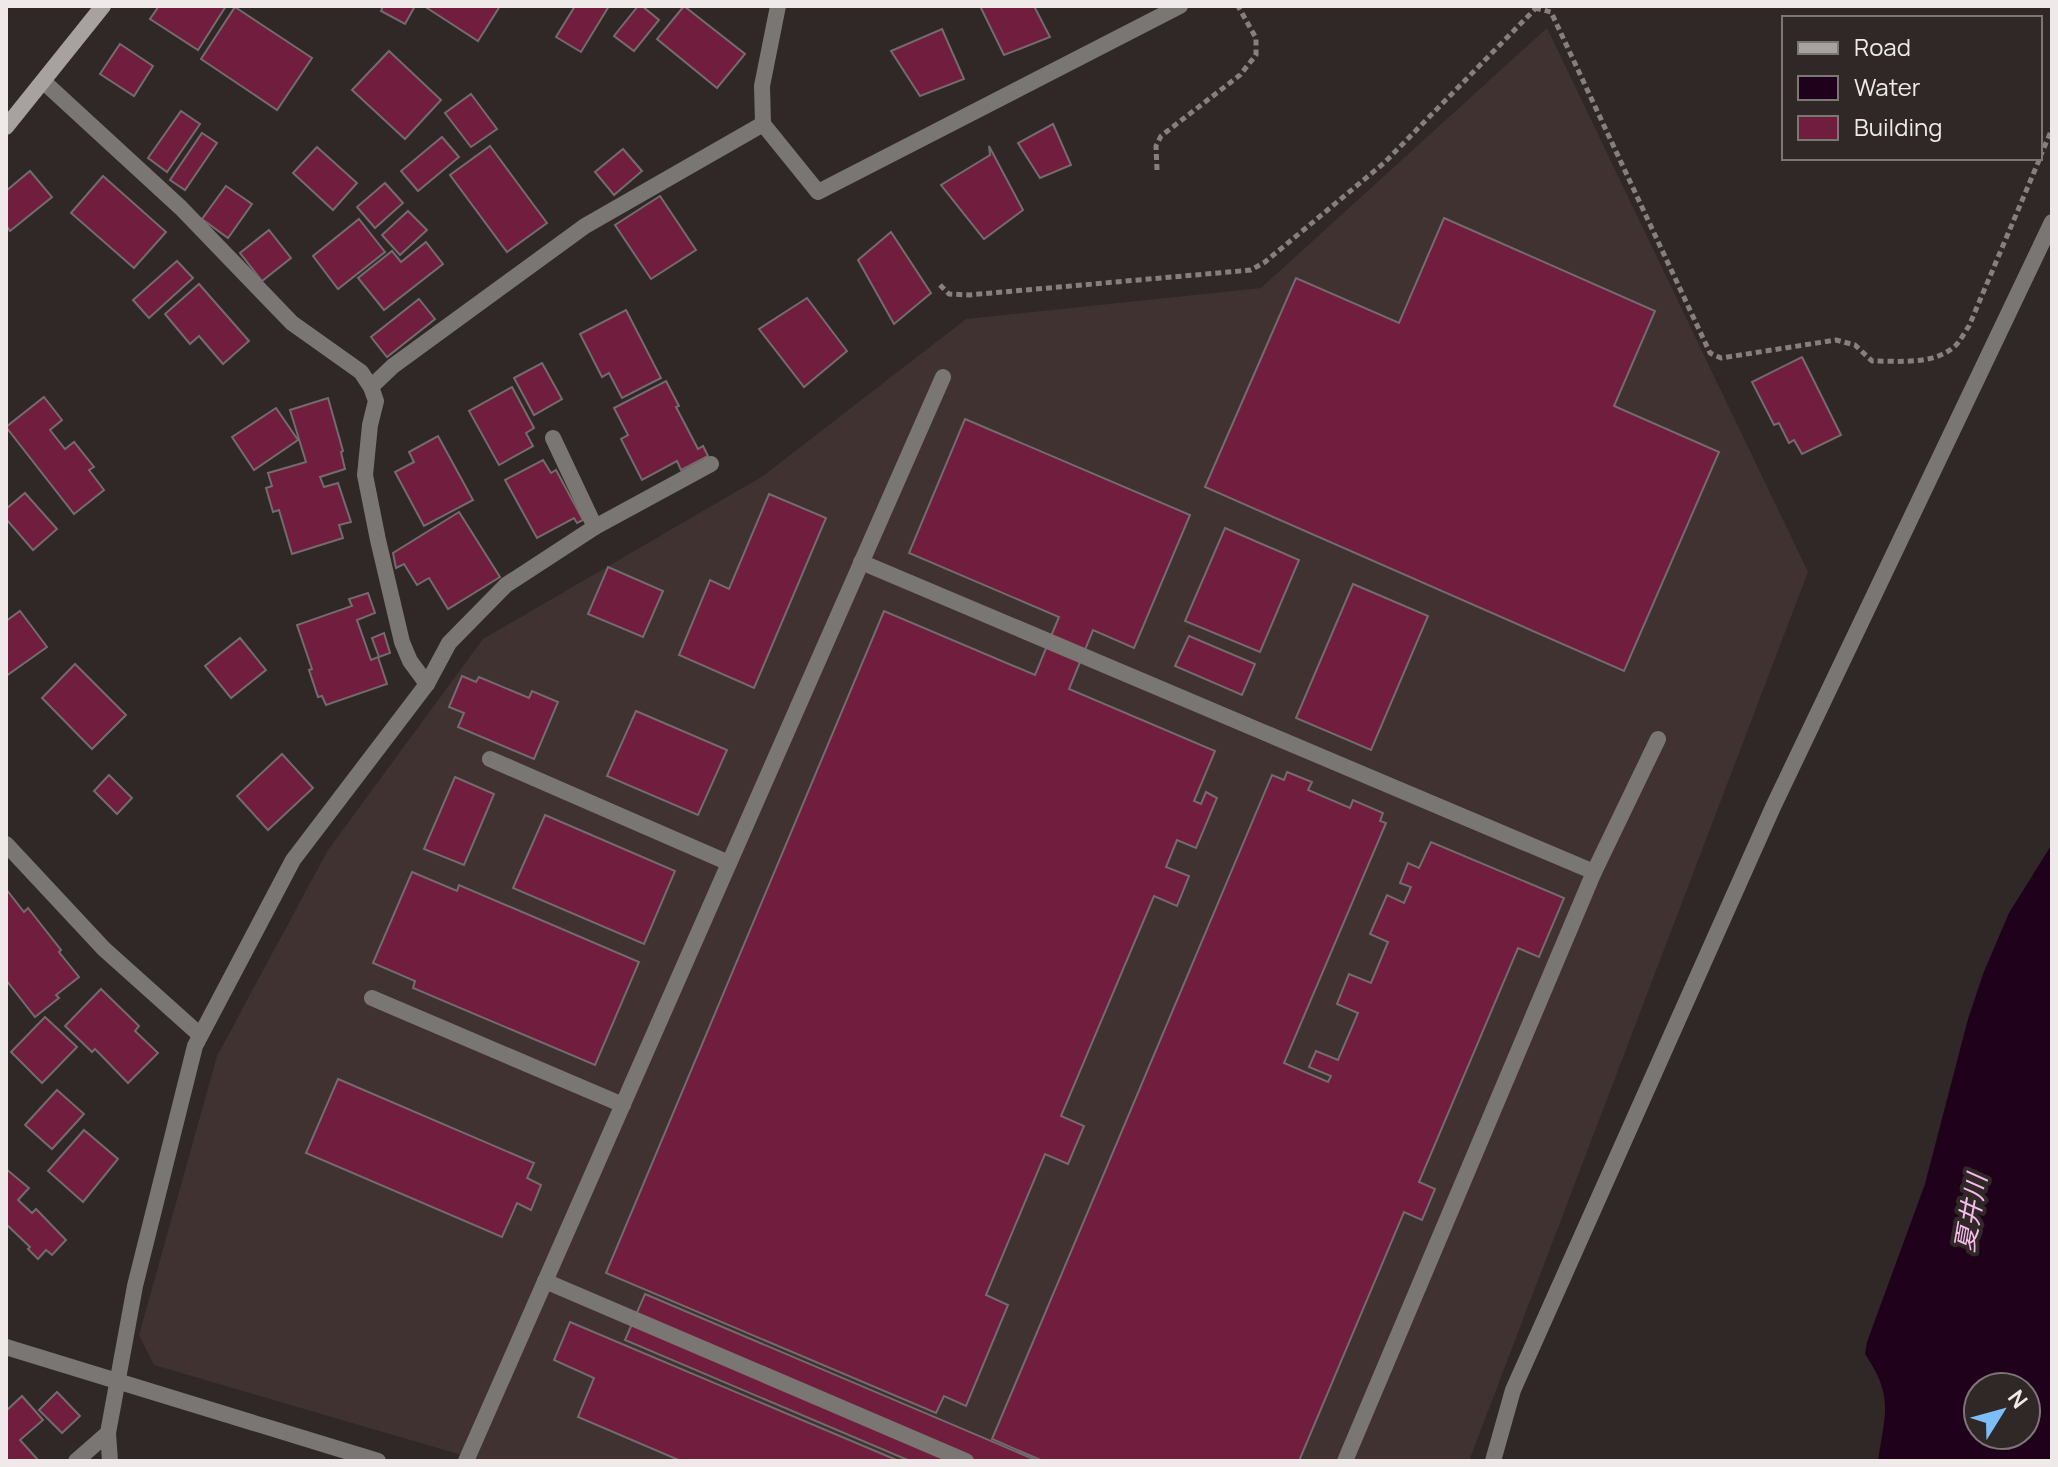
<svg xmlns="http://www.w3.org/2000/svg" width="2058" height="1467" viewBox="0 0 2058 1467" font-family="Manrope,'Noto Sans JP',sans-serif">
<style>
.built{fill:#403230}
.water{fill:#1f011c;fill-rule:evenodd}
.building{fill:#711d3e;stroke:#736b6d;stroke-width:2}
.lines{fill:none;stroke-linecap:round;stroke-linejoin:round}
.path{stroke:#857f7d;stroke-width:5;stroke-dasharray:6 4;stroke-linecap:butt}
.service{stroke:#797674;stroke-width:16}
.minor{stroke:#797674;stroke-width:16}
.tertiary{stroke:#797674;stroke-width:16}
.secondary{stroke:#a7a29f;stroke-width:16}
.labels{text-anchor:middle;stroke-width:8;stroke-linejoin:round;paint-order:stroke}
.water-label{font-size:26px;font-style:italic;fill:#f5bbeb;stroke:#2f2826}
</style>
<rect width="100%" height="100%" fill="#2f2826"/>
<polygon class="built" points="1547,28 1808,572 1469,1461 482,1461 154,1365 139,1335 217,1056 328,850 483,639 763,476 966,319 1261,288"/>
<path class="water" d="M2052,844V1461H1878C1885,1413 1894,1397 1865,1354L1867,1342L1925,1184L1968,1019L1983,974L2009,913ZM1978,1387H2026V1435H1978Z"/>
<g class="building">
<polygon points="159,6 226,6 198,50 150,19"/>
<polygon points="383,6 415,6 405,24 381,11"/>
<polygon points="428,6 500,6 478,41 427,8"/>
<polygon points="575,6 609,6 581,52 556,37"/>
<polygon points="638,6 642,6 659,20 634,51 614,36"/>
<polygon points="684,6 745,54 717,88 657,39"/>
<polygon points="980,6 1034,6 1050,37 1004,55"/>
<polygon points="235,7 312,58 277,110 201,59"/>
<polygon points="942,29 964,79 920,96 891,51"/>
<polygon points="120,44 153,66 134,96 100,74"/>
<polygon points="389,51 441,100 405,139 352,90"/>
<polygon points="471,94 497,129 471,147 445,113"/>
<polygon points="181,111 200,124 167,172 148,158"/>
<polygon points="1053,124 1071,165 1040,178 1018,143"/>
<polygon points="202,133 217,143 185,190 170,180"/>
<polygon points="442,137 459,157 418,191 401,171"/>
<polygon points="490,146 547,223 507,252 450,175"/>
<polygon points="989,146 1023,210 984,239 941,185 990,155"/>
<polygon points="317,147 357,183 333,210 293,173"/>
<polygon points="623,149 642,171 614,195 595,172"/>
<polygon points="30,171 52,197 10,231 6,225 6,191"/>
<polygon points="103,176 166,232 134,268 71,213"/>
<polygon points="385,183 403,203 375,228 357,207"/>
<polygon points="226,186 252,204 228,238 202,219"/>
<polygon points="660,196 696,250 651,279 615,225"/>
<polygon points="408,211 427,230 400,255 382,235"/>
<polygon points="1444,218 1655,311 1614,406 1719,452 1624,671 1205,487 1296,278 1399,323"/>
<polygon points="359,219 385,252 338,289 313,256"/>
<polygon points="269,230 291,258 262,281 240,253"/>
<polygon points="891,232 931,293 894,324 858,260"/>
<polygon points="426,242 443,264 384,310 358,278 392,251 401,262"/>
<polygon points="177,261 193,278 149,318 133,300"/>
<polygon points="199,284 249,341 223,364 199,336 190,344 165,314"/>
<polygon points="807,298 847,351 804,387 759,329"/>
<polygon points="419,299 435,319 387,357 371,337"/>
<polygon points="626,310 661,378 622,398 609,373 602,377 580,334"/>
<polygon points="1802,357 1841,435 1802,454 1794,440 1789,443 1779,423 1774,425 1752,382"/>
<polygon points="542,363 562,399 534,415 514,378"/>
<polygon points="666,381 679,406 676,407 698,449 703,446 708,456 681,470 677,461 642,480 621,439 628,435 614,408"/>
<polygon points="512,387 534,428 526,433 533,446 499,465 469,411"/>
<polygon points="44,397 62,420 50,430 65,449 74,442 94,467 89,470 104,490 74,514 6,427"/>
<polygon points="328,398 343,451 341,452 345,469 320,477 324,487 338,483 351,522 339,525 343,538 292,554 279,510 273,512 266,488 272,486 268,473 306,462 290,410"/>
<polygon points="276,408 298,440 254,470 232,437"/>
<polygon points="965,419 1190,515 1134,648 1093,630 1069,689 1215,751 1194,801 1201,804 1206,792 1217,798 1196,848 1177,840 1166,867 1189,876 1177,906 1154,896 1061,1116 1084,1126 1068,1164 1045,1154 986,1295 1008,1305 966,1406 944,1396 936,1413 606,1273 884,611 1035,675 1059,617 909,553"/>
<polygon points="438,436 473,500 424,526 395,472 414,462 409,452"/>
<polygon points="543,460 551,473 556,470 583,520 577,523 574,518 537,538 505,480"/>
<polygon points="25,493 57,529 33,550 6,519 6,509"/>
<polygon points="769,494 826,518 754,688 679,655 710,580 729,589"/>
<polygon points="459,512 500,577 448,609 429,578 417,585 404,564 396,568 393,553"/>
<polygon points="1225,528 1299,560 1260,652 1185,621"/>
<polygon points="608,567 663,591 643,637 588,614"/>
<polygon points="1353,584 1428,616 1371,750 1296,718"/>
<polygon points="368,593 375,613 357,620 371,660 378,657 387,684 326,705 322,696 318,697 309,670 312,669 297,625 352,606 349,599"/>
<polygon points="20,611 47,647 6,676 6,621"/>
<polygon points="384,633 390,653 379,657 372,638"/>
<polygon points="1189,636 1255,664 1242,695 1175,666"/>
<polygon points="240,638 266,670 231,698 205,666"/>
<polygon points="75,664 126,715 92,749 42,698"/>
<polygon points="462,676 476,682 479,677 529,698 532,691 558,702 534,759 458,727 464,713 449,707"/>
<polygon points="636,711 727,750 698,815 607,776"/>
<polygon points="282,754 313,788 268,830 237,796"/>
<polygon points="1287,772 1312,782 1308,790 1350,808 1353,800 1383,813 1380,821 1386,823 1284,1063 1328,1082 1331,1076 1309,1067 1316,1051 1338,1060 1358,1013 1337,1004 1349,974 1371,983 1388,942 1370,934 1387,895 1404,903 1411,887 1400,883 1408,863 1419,868 1431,842 1564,898 1539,957 1518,948 1419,1182 1435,1189 1422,1220 1404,1212 1299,1461 1043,1461 992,1439 1272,775 1284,780"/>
<polygon points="109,775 132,798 117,814 94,791"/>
<polygon points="455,777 494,794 464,865 424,849"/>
<polygon points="545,815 675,871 644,944 513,888"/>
<polygon points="412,872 457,891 459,885 639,962 595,1065 413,988 415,981 373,963"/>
<polygon points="6,889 24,912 28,908 61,950 59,952 79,977 56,995 59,998 35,1017 6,980"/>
<polygon points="101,989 139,1026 135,1031 158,1053 128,1083 95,1049 92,1052 65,1026"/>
<polygon points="45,1017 77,1047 42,1083 11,1052"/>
<polygon points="338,1079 534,1163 527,1178 541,1185 531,1210 517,1203 502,1237 306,1153"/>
<polygon points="57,1090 84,1114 52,1149 25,1125"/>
<polygon points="84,1130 118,1159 83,1202 48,1171"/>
<polygon points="6,1169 29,1188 18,1200 32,1213 36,1209 66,1240 52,1255 46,1250 38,1259 28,1249 30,1247 6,1224"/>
<polygon points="645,1294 1038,1461 910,1461 625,1340"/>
<polygon points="570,1322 899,1461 681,1461 578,1417 594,1378 554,1360"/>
<polygon points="57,1392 80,1416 62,1433 39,1410"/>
<polygon points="22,1396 43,1420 20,1440 39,1461 6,1461 6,1411"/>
</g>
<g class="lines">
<g class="path">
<path d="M1535,8L1551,12L1710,353L1721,358L1836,340L1855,345L1872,361C1898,361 1933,365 1954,347C1960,342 1964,333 1969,326L2040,158"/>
<polyline points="2040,157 2052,129"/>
<polyline points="1157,170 1156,146 1161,136 1240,75 1256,55 1256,38 1238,6"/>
<polyline points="940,285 949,294 969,295 1251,270 1265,262 1384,163 1537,7"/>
</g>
<g class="service">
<polyline points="861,562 1594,872"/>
<polyline points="490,759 729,863"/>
<polyline points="372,998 623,1105"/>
<polyline points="545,1281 966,1461"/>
<polyline points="466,1461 943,377"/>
<polyline points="1345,1461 1594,872 1658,739"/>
</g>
<g class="minor">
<polyline points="44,82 181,208 292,323 361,372 371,387 376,401 370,425 365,475 378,540 402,642 410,661 427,684"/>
<polyline points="763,124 762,86 778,6"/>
<polyline points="371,387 393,366 585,226 763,124 818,192 1180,6"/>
<polyline points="553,438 595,527"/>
<polyline points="6,844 104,949 200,1035"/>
<polyline points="108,1433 110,1461"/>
<polyline points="76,1461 108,1433 135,1286 195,1046 293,860 427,684 449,643 506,585 595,527 711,464"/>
<polyline points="1493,1461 1513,1390 1773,807 2052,222"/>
</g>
<polyline class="tertiary" points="6,1347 378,1461"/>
<polyline class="secondary" points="6,127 103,6"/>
</g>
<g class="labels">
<g class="water-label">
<text transform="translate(1971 1213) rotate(-80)" y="9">夏井川</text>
</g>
</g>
<rect width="2058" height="1467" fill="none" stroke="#efeae9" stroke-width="16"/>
<rect x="1782" y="16" width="260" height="144" fill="#2f2826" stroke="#7c7674" stroke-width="2"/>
<rect x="1798" y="42" width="40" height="12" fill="#a7a29f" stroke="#7c7674" stroke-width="2"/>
<text x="1854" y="56" font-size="24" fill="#efeae9">Road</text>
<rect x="1798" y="76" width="40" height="24" fill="#1f011c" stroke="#7c7674" stroke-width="2"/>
<text x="1854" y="96" font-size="24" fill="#efeae9">Water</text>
<rect x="1798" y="116" width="40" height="24" fill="#711d3e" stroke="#7c7674" stroke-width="2"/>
<text x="1854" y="136" font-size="24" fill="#efeae9">Building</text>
<g transform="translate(2002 1411) rotate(53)"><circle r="38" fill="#2f2826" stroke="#7c7674" stroke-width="2"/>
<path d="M0-6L14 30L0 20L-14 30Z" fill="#7dbef9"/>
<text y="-12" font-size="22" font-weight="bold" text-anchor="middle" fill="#efeae9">N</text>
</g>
</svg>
